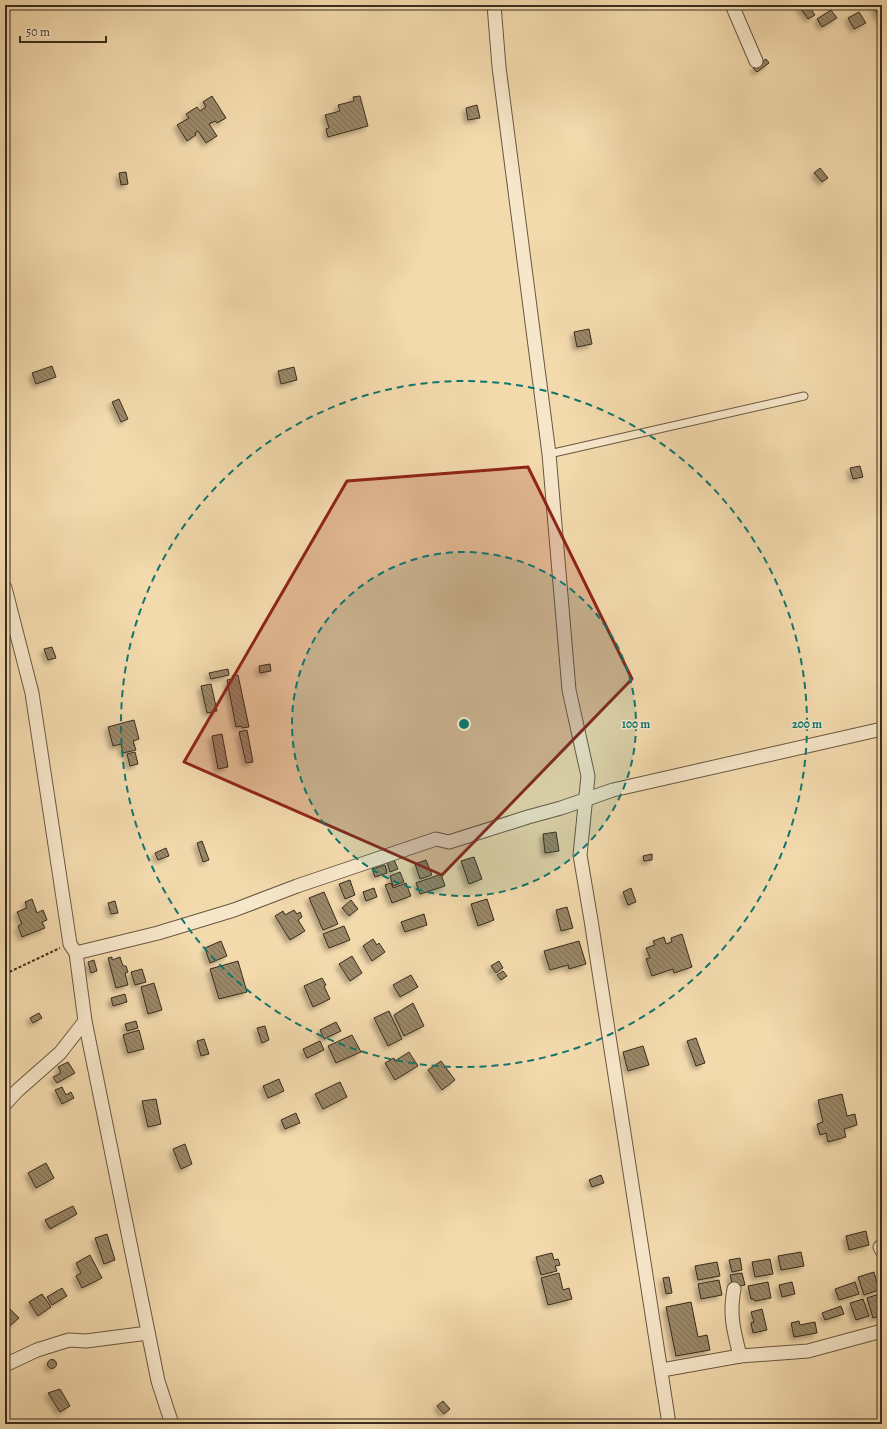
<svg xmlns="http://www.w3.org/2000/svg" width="887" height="1429" viewBox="0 0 887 1429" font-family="Alegreya,serif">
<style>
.building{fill:url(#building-back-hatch);stroke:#392d1d;filter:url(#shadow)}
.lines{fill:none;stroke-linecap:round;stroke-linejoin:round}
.lane-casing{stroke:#685841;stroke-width:9}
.street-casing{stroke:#685841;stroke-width:15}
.path{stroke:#392d1d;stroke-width:2;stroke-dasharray:3 2;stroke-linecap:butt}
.lane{stroke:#f7e7ca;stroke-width:7}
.street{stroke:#f7e7ca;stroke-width:13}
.marked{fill:#8f2418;fill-opacity:0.2;stroke:#8f2418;stroke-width:3;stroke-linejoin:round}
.ring{fill:none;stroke:#0f766e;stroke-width:2;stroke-dasharray:7 5}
.centre{fill:#0f766e;stroke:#f7e7ca;stroke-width:2}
.ring-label{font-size:12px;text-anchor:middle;font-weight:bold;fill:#0f766e;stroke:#f7e7ca;stroke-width:3;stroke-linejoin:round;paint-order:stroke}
</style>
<defs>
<pattern id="building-back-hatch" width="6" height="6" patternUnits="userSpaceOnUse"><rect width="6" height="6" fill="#9a8768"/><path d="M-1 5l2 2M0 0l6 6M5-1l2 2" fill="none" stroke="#7f6f55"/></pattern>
<filter id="shadow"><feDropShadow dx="-3.5" dy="3.5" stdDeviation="2" flood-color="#0004"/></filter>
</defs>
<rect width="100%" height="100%" fill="#f3daad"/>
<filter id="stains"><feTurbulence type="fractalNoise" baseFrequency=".005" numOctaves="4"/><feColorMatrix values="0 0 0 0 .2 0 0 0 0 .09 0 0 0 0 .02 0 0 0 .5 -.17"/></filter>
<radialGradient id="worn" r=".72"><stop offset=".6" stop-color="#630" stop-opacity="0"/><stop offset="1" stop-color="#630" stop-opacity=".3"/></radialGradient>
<g class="building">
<polygon points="798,5 808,5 815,15 808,19"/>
<polygon points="873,5 882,5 882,20 881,21"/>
<polygon points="831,10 837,18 822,27 817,19"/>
<polygon points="859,12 866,23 854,29 848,18"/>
<polygon points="766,59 769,63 757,72 753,68"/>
<polygon points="212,96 226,118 217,123 215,121 209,124 217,136 206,143 198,131 195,133 196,135 187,141 177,125 189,118 186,114 197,107 200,111 206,107 203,102"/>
<polygon points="360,96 368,126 328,137 326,129 329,128 325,115 340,111 338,105 354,101 353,97"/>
<polygon points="477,105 480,118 468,120 466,108"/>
<polygon points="820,168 828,178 822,182 814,173"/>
<polygon points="126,172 128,184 121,185 119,173"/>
<polygon points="589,329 592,344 577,347 574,332"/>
<polygon points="52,366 56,377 36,384 32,373"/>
<polygon points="294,367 297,380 281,384 278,371"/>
<polygon points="119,399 128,419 121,422 112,402"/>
<polygon points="860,466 863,477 853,479 850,468"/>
<polygon points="52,647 56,658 48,660 44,649"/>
<polygon points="270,664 271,671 260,673 259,666"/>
<polygon points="228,669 229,675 211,679 209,673"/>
<polygon points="238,675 249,727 242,728 242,726 236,727 227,680 233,679 232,676"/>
<polygon points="211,684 217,711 207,713 201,686"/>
<polygon points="134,720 139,739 133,741 136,750 123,753 121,744 113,746 108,727"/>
<polygon points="247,730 253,762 246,763 239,732"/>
<polygon points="222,734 228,767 218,769 212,736"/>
<polygon points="135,752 138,764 130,766 127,754"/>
<polygon points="556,832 559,851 545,853 543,834"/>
<polygon points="202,841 209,860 203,862 197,843"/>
<polygon points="166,848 169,856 158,860 155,853"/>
<polygon points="652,854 652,860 644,861 643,856"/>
<polygon points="474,857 482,879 469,884 461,861"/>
<polygon points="394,860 398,869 390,872 387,862"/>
<polygon points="426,860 432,875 420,879 415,864"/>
<polygon points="385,865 387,873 375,877 372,869"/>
<polygon points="400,872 404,882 393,886 390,876"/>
<polygon points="441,874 445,886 420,894 416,883"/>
<polygon points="350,880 355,895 345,899 339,884"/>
<polygon points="391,883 393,888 406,883 411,896 392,903 385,885"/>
<polygon points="374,888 377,897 366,901 363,892"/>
<polygon points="631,888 636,902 628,905 623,892"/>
<polygon points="324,892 338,924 323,930 309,898"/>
<polygon points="32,899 37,913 43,910 47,920 42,922 45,928 22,937 18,926 22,924 17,912 27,908 25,902"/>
<polygon points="487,899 494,920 478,926 471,904"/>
<polygon points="351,900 358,909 349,916 342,908"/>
<polygon points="115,901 118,913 111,914 108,903"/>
<polygon points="567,907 573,928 561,931 556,910"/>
<polygon points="294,910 297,914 300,912 302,917 298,920 305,931 290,940 275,916 283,911 285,915"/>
<polygon points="424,914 427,925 405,932 401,922"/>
<polygon points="344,926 350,940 329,948 323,934"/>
<polygon points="682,934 692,967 674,973 673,969 652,976 646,959 650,958 646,948 655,945 653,941 664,937 666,944 672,942 671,938"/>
<polygon points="373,939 377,945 379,943 385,952 372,961 363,946"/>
<polygon points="221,941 227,956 210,963 205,948"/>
<polygon points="579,941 586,964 569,969 568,965 550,970 544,951"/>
<polygon points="352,956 362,973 350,981 339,964"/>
<polygon points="112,957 112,960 120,957 123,966 126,966 128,972 125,973 128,985 116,988 108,958"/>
<polygon points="94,960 97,971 91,973 88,962"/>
<polygon points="238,961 247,992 219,999 210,969"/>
<polygon points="499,961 503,968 496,973 491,966"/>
<polygon points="142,969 146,982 135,985 131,972"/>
<polygon points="503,971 507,976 501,980 497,975"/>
<polygon points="411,975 418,987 400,997 393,985"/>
<polygon points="322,978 326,985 324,986 330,999 313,1007 304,986"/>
<polygon points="154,983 162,1010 148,1014 141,987"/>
<polygon points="125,994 127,1002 113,1006 111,998"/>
<polygon points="413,1003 424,1026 404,1036 394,1015"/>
<polygon points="389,1011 402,1039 388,1046 374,1018"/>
<polygon points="39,1013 42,1018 33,1023 30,1018"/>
<polygon points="136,1021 138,1028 127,1031 125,1024"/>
<polygon points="336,1022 341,1031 324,1039 320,1030"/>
<polygon points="265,1026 269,1040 262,1043 257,1028"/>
<polygon points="139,1030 144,1049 128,1053 123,1035"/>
<polygon points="352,1035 361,1052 336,1063 328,1046"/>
<polygon points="696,1038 705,1063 696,1066 687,1041"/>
<polygon points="204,1039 209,1054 201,1056 197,1041"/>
<polygon points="320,1041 324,1050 307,1058 303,1049"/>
<polygon points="643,1046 649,1065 628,1071 623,1052"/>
<polygon points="409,1052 418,1066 395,1080 385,1063 394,1058 395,1061"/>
<polygon points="441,1061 455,1080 442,1090 428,1070"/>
<polygon points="68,1062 75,1073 57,1083 53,1077 61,1073 58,1067"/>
<polygon points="279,1079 284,1091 268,1098 263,1086"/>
<polygon points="340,1082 347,1097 323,1109 315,1094"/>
<polygon points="62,1087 66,1095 71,1092 74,1098 62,1104 55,1090"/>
<polygon points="842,1094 847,1116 855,1114 857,1125 844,1129 846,1137 828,1142 826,1133 820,1135 817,1124 823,1122 818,1100"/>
<polygon points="156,1099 161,1124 148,1127 142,1101"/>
<polygon points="296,1113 300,1123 285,1129 281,1120"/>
<polygon points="185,1144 192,1164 181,1169 173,1149"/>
<polygon points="46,1163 54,1178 36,1188 28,1173"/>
<polygon points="601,1175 604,1183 592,1187 589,1180"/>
<polygon points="73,1206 77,1214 50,1229 45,1220"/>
<polygon points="866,1231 869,1245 849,1250 846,1236"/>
<polygon points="107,1234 115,1260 104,1264 95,1238"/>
<polygon points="801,1252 804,1266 781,1270 778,1256"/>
<polygon points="552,1253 554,1260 558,1259 560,1265 555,1266 557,1271 541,1275 536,1257"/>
<polygon points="90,1255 102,1278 82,1288 76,1276 81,1273 76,1263"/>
<polygon points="740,1258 742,1270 732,1272 729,1260"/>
<polygon points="770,1259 773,1274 755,1277 752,1262"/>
<polygon points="717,1262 720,1276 698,1280 695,1266"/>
<polygon points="874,1272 879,1290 864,1295 858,1277"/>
<polygon points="559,1273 563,1290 569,1288 572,1299 548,1305 541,1278"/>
<polygon points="742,1273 745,1285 733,1287 730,1275"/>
<polygon points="669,1277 672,1293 666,1294 663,1278"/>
<polygon points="719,1280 722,1295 701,1299 698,1284"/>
<polygon points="768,1282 771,1298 755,1301 754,1299 751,1299 748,1286"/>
<polygon points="792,1282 795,1294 782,1297 779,1285"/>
<polygon points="855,1282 859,1294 839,1300 835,1289"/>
<polygon points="62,1288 67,1296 52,1305 47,1297"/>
<polygon points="882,1293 882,1315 873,1318 867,1298"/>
<polygon points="42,1294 51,1307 38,1316 29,1302"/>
<polygon points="863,1299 869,1316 856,1320 850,1303"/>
<polygon points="691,1302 698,1337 707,1335 710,1350 676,1356 666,1307"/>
<polygon points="5,1304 19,1318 6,1329 5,1328"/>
<polygon points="841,1306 844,1314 825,1320 822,1313"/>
<polygon points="762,1309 767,1330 753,1333 751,1323 754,1322 751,1312"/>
<polygon points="799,1321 800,1325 815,1322 817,1333 794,1337 791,1323"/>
<circle cx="52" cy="1364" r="4.5"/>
<polygon points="60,1389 70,1406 60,1412 48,1393"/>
<polygon points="443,1401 450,1409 444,1414 437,1406"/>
</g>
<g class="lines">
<defs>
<polyline id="lane" points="549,454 804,396"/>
<g id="street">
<polyline points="494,5 499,67 549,454 569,690 588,776 580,855 591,920 669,1424"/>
<polyline points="732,5 756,61"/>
<polyline points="5,588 32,693 70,944 76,953 85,1021 158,1381 172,1424"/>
<polyline points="76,953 158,933 234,910 297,886 436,839 449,842 528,817 561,808 613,790 882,729"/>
<polyline points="5,1104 18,1090 60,1053 85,1021"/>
<polyline points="880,1247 882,1251"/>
<path d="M734,1289C729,1316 734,1331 740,1356"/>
<polyline points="5,1365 37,1350 69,1340 86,1341 148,1333"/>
<polyline points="662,1370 740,1356 808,1351 882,1331"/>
</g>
</defs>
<use href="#lane" class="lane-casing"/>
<use href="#street" class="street-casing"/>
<polyline class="path" points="5,974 60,948"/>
<use href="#lane" class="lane"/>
<use href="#street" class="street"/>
</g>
<path class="marked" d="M528,467L632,679L442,875L184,762L347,481Z"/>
<circle cx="464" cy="724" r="172" fill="#0f766e" fill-opacity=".12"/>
<g class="ring">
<circle cx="464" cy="724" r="172"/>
<circle cx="464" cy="724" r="343"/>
</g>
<circle cx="464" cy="724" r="6" class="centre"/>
<g class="ring-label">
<text x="636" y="728">100 m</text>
<text x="807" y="728">200 m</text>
</g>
<rect width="887" height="1429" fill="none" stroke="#f3daad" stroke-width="20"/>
<rect x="6" y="6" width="875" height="1417" fill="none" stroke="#392d1d" stroke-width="2"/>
<rect x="10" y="10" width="867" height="1409" fill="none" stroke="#392d1d"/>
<path d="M20 36v6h86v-6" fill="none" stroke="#392d1d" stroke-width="2"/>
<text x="26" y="36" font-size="12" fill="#392d1d" stroke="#f7e7ca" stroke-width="3" paint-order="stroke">50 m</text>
<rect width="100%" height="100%" filter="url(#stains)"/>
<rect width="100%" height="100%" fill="url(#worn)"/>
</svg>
